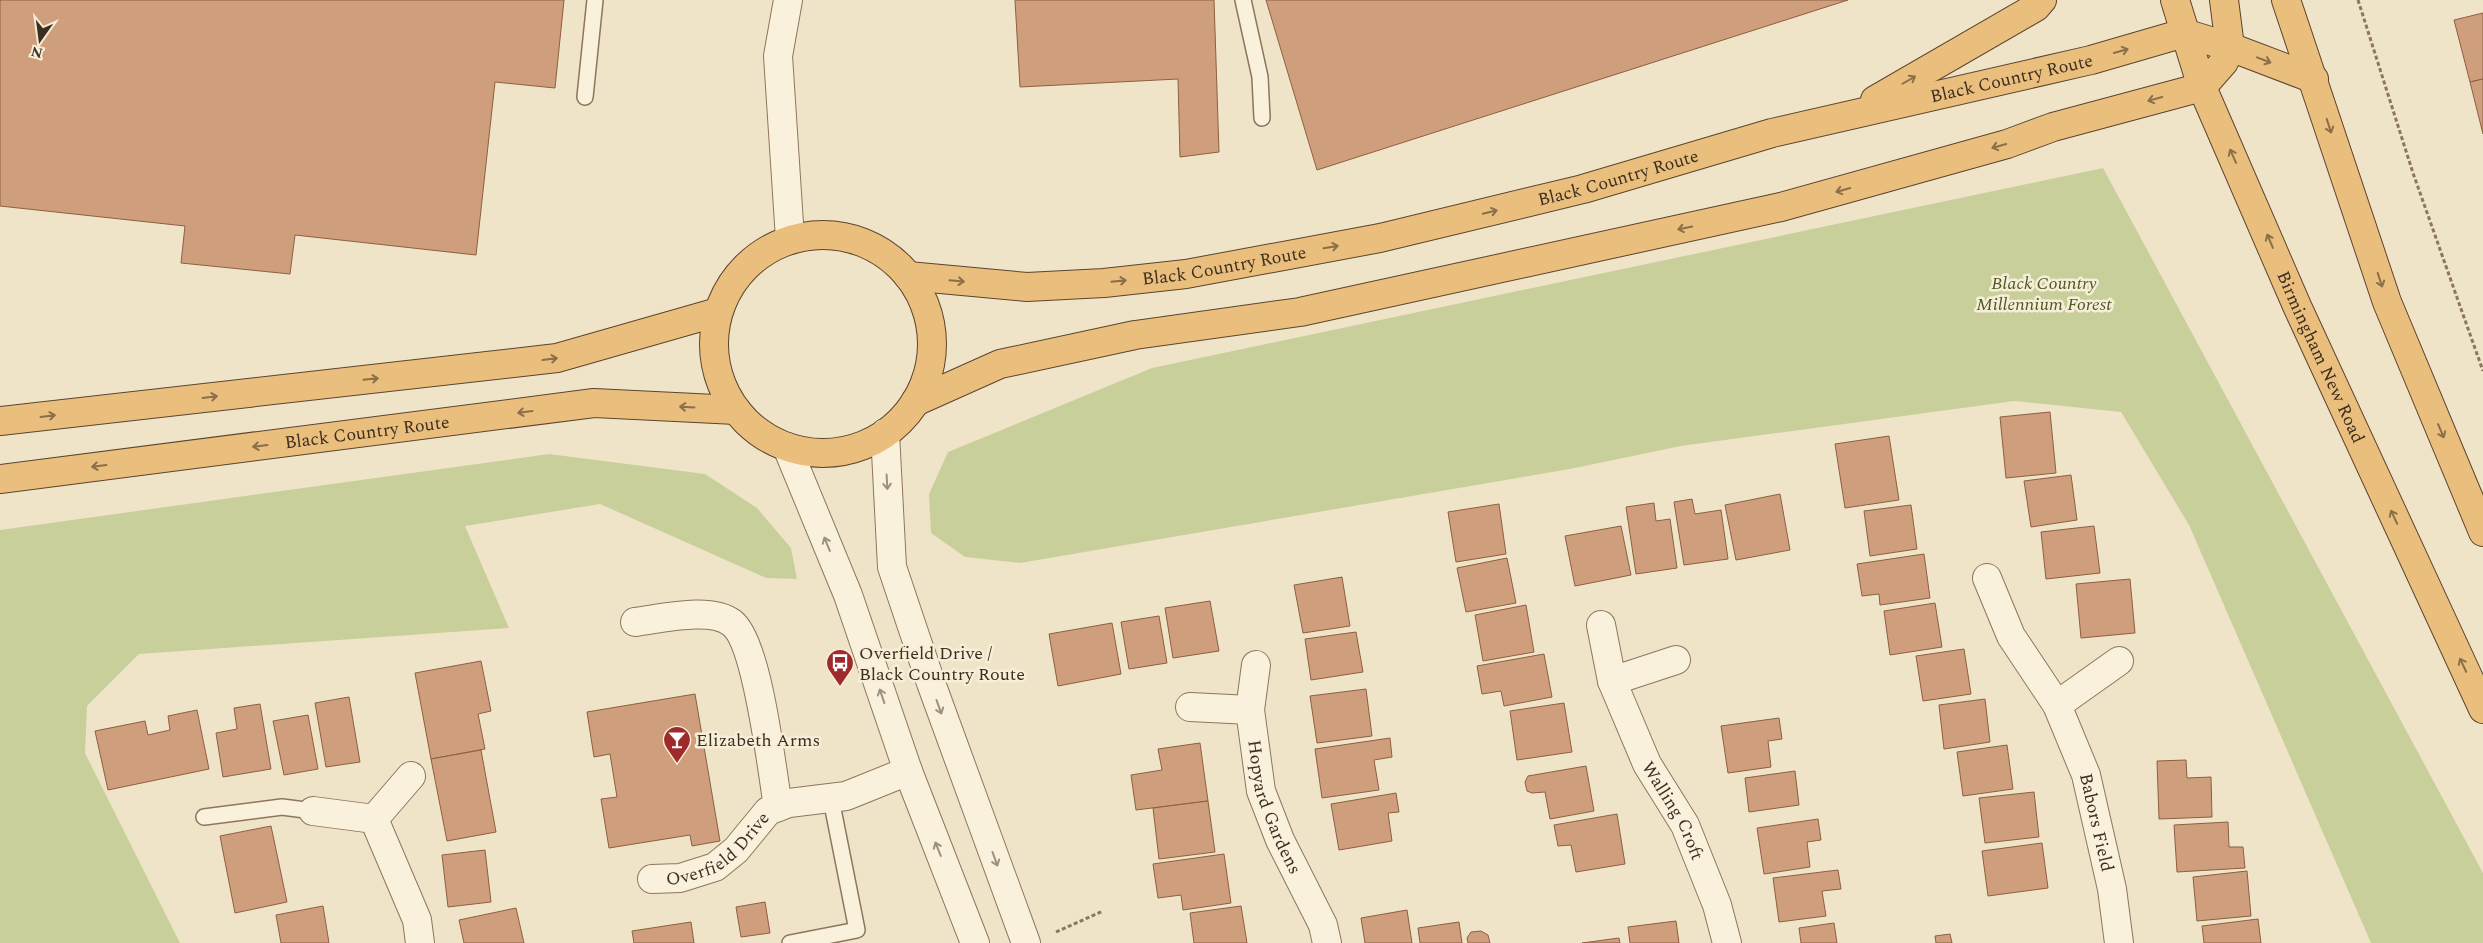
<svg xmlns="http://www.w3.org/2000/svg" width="2483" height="943" viewBox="0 0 2483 943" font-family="Spectral,serif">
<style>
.green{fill:#c9cf9b}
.building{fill:#cf9f7d;stroke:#8d5f41}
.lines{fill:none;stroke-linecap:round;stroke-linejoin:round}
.service-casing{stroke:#8d765c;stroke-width:18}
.minor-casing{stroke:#8d765c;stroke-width:30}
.trunk-casing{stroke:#5b4430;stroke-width:30}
.path{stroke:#8d765c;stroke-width:3;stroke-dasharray:4 2.5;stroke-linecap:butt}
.service{stroke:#faf1dc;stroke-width:15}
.minor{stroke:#faf1dc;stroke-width:28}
.trunk{stroke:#eabe7c;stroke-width:28}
.oneway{stroke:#8b6f49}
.oneway2{stroke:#9c907e}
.labels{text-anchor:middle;stroke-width:5;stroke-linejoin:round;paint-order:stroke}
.street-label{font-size:18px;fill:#3d2e20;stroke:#f7eed8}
.park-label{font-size:18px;font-style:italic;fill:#4d5a26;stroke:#f7eed8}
.poi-label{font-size:18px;fill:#3d2e20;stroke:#f7eed8;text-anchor:start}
</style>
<rect width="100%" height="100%" fill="#f0e4c8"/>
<g class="green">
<polygon points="2103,168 2483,873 2483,943 2371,943 2189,525 2121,412 2014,401 1681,446 1570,469 1020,563 965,557 931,533 929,494 948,452 1152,368"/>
<polygon points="549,454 705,474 757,508 791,548 797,579 766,578 600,504 465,526 509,628 139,654 87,706 85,753 180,943 0,943 0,530"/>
</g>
<g class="building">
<polygon points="0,0 564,0 555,88 495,82 476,255 295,235 290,274 181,263 185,226 0,206"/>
<polygon points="1015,0 1214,0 1219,152 1180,157 1178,79 1020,87"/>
<polygon points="1266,0 1848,0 1317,170"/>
<polygon points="2483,13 2483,79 2470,82 2454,20"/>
<polygon points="2483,79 2483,134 2470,82"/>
<polygon points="2050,412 2056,473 2006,478 2000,417"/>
<polygon points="1889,436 1899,500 1845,508 1835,444"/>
<polygon points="2071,475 2077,520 2031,527 2024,481"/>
<polygon points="1780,494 1790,550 1736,560 1725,505"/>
<polygon points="1692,499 1695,514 1721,510 1728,559 1684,565 1674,502"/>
<polygon points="1654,503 1656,521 1670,519 1677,568 1636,574 1626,507"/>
<polygon points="1499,504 1506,554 1456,562 1448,512"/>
<polygon points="1911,505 1917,549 1870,556 1864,511"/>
<polygon points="1621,526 1631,575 1575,586 1565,536"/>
<polygon points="2094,526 2100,573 2046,579 2041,532"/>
<polygon points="1924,554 1930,598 1880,605 1879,594 1862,596 1857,564"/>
<polygon points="1507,558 1516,603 1466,612 1457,568"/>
<polygon points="1342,577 1350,626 1303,633 1294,585"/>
<polygon points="2130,579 2135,633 2081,638 2076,584"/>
<polygon points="1210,601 1219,651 1173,658 1165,608"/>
<polygon points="1935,603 1942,647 1890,655 1884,611"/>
<polygon points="1526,605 1534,652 1483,661 1475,615"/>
<polygon points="1159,616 1167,663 1129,669 1121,622"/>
<polygon points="1112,623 1121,674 1058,686 1049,634"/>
<polygon points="1356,632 1363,672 1311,680 1305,639"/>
<polygon points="1964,649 1971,694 1923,701 1916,656"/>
<polygon points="1544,654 1552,697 1504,706 1501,691 1482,694 1477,666"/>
<polygon points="481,661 491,711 478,714 485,749 431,759 415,673"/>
<polygon points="1366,689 1372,736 1317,743 1310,696"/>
<polygon points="695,694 720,841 692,846 690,835 609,848 601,799 617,797 610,754 594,757 587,712"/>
<polygon points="349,697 360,762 326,767 315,703"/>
<polygon points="1985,699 1990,742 1944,749 1939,705"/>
<polygon points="1564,703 1572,752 1517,760 1510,711"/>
<polygon points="260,704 271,769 223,777 216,733 237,729 234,708"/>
<polygon points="197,710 209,769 108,790 95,731 145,721 148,735 170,730 168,716"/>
<polygon points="308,715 318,769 284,775 273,721"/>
<polygon points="1779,718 1782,739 1768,741 1771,767 1728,773 1721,726"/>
<polygon points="1390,738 1392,757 1374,760 1379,790 1322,798 1315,749"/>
<polygon points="1200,743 1208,801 1136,810 1131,775 1162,770 1158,749"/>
<polygon points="2007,745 2013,789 1963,796 1957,752"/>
<polygon points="481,750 496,832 447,841 431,759"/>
<polygon points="2186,760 2187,778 2211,777 2212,817 2159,819 2157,761"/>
<polygon points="1586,766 1594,811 1550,819 1545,792 1532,793 1527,791 1525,782 1528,776"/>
<polygon points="1795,771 1799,805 1749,812 1745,778"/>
<polygon points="2034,792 2039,837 1985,843 1979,798"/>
<polygon points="1396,793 1399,812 1388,813 1392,841 1339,850 1331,804"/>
<polygon points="1208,801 1215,852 1159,859 1153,808"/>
<polygon points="1617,814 1625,864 1576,872 1571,845 1558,846 1554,825"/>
<polygon points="1818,819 1821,840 1807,842 1810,867 1764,874 1757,828"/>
<polygon points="2228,822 2229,847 2243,847 2245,868 2177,872 2174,825"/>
<polygon points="271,826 287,902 235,913 220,836"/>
<polygon points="2042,843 2048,888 1988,896 1982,851"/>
<polygon points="485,850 491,902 448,907 442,855"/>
<polygon points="1224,854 1231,903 1183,910 1181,895 1158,898 1153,864"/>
<polygon points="1838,870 1841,889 1822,891 1826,916 1779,922 1773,878"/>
<polygon points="2247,871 2251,916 2197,921 2193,877"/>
<polygon points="765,902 770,933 741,937 736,907"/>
<polygon points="323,906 329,943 281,943 276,915"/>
<polygon points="1241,906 1247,943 1194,943 1190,913"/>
<polygon points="516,908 524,943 464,943 459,920"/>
<polygon points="1407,910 1412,943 1365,943 1361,918"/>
<polygon points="2258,919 2261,943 2204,943 2202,926"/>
<polygon points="1676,921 1679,943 1630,943 1628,927"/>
<polygon points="691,922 694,943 634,943 632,931"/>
<polygon points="1459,922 1462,943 1420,943 1418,928"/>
<polygon points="1834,923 1837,943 1801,943 1799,928"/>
<polygon points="1481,931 1488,935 1490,943 1468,943 1467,938 1471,932"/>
<polygon points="1950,934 1952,943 1936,943 1935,936"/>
<polygon points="1619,938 1620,943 1582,943"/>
</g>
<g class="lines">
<defs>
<g id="service">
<polyline points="1243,0 1260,77 1262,118"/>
<polyline points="585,97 595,0"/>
<polyline points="204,817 282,807 313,811"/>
<polyline points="790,943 857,930 831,799"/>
</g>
<g id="minor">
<polyline points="788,0 778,56 790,239"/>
<polyline points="885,433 892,567 931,683 1026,943"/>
<polyline points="787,447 848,595 908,771 975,943"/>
<path id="s1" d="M1987,578L2011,636L2057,705L2086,775L2112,889L2119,943"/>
<path d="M635,622C660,619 711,606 732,623C758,643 772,771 778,807"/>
<polyline points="1601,625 1612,681"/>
<path id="s2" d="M1676,660L1612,681L1647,764L1685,825L1717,905L1727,943"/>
<path id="s3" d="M1256,665L1250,710L1261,791L1280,840L1323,925L1327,943"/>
<polyline points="2057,705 2119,661"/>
<polyline points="1190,707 1250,710"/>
<polyline points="313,811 374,819 411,776"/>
<polyline points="374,819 417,920 420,943"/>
<path id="s4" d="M652,879L680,878L715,867L736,850L768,811L789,803L846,796L908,771"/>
</g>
<g id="trunk">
<path id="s5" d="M2175,0L2202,87L2297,306L2483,709"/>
<polyline points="2286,0 2387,302 2483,532"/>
<polyline points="2202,87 2224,62 2230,47 2224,0"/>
<polyline points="1875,100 2036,7 2042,0"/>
<circle cx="823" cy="344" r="109"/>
<path id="s6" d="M908,276L1027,287L1104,283L1186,274L1380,238L1583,189L1772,133L2091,60L2184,33L2230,47L2314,79"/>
<polyline points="915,402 1000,364 1135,335 1300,312 1781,207 2007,144 2053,127 2202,87"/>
<polyline points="0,421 557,358 718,312"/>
<path id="s7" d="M0,479L594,403L736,410"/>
</g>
</defs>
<use href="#service" class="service-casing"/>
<use href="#minor" class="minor-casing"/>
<use href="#trunk" class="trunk-casing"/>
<g class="path">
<polyline points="2358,0 2413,173 2483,371"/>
<polyline points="1056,932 1103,911"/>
</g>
<use href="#service" class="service"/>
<use href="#minor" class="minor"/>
<use href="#trunk" class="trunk"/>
</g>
<defs><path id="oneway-shaft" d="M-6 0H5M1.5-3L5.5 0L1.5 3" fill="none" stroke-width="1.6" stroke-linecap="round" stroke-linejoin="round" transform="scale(1.25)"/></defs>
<g class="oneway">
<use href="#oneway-shaft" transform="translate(2121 51) rotate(-16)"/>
<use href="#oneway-shaft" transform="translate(2264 60) rotate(21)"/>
<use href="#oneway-shaft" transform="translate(1909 80) rotate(-30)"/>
<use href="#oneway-shaft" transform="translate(2155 99) rotate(165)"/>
<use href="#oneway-shaft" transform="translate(2329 126) rotate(72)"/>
<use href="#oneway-shaft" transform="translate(1999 146) rotate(164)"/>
<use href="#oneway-shaft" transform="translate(2233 156) rotate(-114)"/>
<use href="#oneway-shaft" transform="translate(1843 190) rotate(164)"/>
<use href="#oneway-shaft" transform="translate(1490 212) rotate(-13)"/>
<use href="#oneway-shaft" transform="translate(1685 228) rotate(168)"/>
<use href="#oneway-shaft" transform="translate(2270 241) rotate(-113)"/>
<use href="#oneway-shaft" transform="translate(1331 247) rotate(-10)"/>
<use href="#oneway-shaft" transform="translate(2380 280) rotate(72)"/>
<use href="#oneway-shaft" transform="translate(957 281) rotate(5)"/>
<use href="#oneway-shaft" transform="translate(1119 281) rotate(-6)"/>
<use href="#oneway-shaft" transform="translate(550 359) rotate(-7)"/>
<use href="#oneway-shaft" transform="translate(371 379) rotate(-6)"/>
<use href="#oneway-shaft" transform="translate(210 397) rotate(-7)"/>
<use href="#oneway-shaft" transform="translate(687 407) rotate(-177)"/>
<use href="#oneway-shaft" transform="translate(525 412) rotate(173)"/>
<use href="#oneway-shaft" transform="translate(48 416) rotate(-7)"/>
<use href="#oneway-shaft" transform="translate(2441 431) rotate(67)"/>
<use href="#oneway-shaft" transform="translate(260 446) rotate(173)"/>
<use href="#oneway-shaft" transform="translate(99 466) rotate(173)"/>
<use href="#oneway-shaft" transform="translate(2394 517) rotate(-115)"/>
<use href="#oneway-shaft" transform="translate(2463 665) rotate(-115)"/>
</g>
<g class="oneway2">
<use href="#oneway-shaft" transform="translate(887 482) rotate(87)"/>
<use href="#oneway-shaft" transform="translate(827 544) rotate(-112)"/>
<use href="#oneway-shaft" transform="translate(882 696) rotate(-109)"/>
<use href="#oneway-shaft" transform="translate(939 707) rotate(70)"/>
<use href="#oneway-shaft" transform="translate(938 849) rotate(-112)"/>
<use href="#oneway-shaft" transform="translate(995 859) rotate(70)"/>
</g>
<defs>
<symbol id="bus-pin" viewBox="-11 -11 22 30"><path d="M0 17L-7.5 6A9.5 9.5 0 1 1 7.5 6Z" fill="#9e2a2b" stroke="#f7eed8"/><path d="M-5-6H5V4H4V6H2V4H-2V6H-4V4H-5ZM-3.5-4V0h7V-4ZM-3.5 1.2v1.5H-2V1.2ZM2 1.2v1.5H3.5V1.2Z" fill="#fff"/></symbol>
<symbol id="bar-pin" viewBox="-11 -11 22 30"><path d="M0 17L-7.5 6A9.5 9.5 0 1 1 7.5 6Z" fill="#9e2a2b" stroke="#f7eed8"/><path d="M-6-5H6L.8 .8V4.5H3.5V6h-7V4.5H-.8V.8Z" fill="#fff"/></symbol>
</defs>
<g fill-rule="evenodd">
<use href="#bus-pin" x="824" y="647" width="32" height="43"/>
<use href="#bar-pin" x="661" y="724" width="32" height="43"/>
</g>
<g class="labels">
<g class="street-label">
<text dy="6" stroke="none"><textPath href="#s6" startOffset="1128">Black Country Route</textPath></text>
<text dy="6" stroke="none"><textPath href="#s6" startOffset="722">Black Country Route</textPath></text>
<text dy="6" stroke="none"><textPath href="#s6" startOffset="318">Black Country Route</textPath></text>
<text dy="6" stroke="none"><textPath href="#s5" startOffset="386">Birmingham New Road</textPath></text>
<text dy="6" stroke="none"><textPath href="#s7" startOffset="370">Black Country Route</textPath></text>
<text dy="6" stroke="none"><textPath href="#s3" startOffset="146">Hopyard Gardens</textPath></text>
<text dy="6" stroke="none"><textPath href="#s2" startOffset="211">Walling Croft</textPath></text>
<text dy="6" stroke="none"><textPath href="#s1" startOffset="270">Babors Field</textPath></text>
<text dy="6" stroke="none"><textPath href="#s4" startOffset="76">Overfield Drive</textPath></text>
</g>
<g class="park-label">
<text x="2044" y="289">Black Country<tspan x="2044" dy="21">Millennium Forest</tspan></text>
</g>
<g class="poi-label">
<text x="859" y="659">Overfield Drive /<tspan x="859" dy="21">Black Country Route</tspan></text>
<text x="696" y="746">Elizabeth Arms</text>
</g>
</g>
<g transform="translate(40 40) rotate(194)" stroke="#f7eed8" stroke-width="4" paint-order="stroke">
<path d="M0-4L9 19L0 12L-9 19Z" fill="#3d2e20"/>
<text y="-8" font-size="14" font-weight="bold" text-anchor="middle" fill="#3d2e20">N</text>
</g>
</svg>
